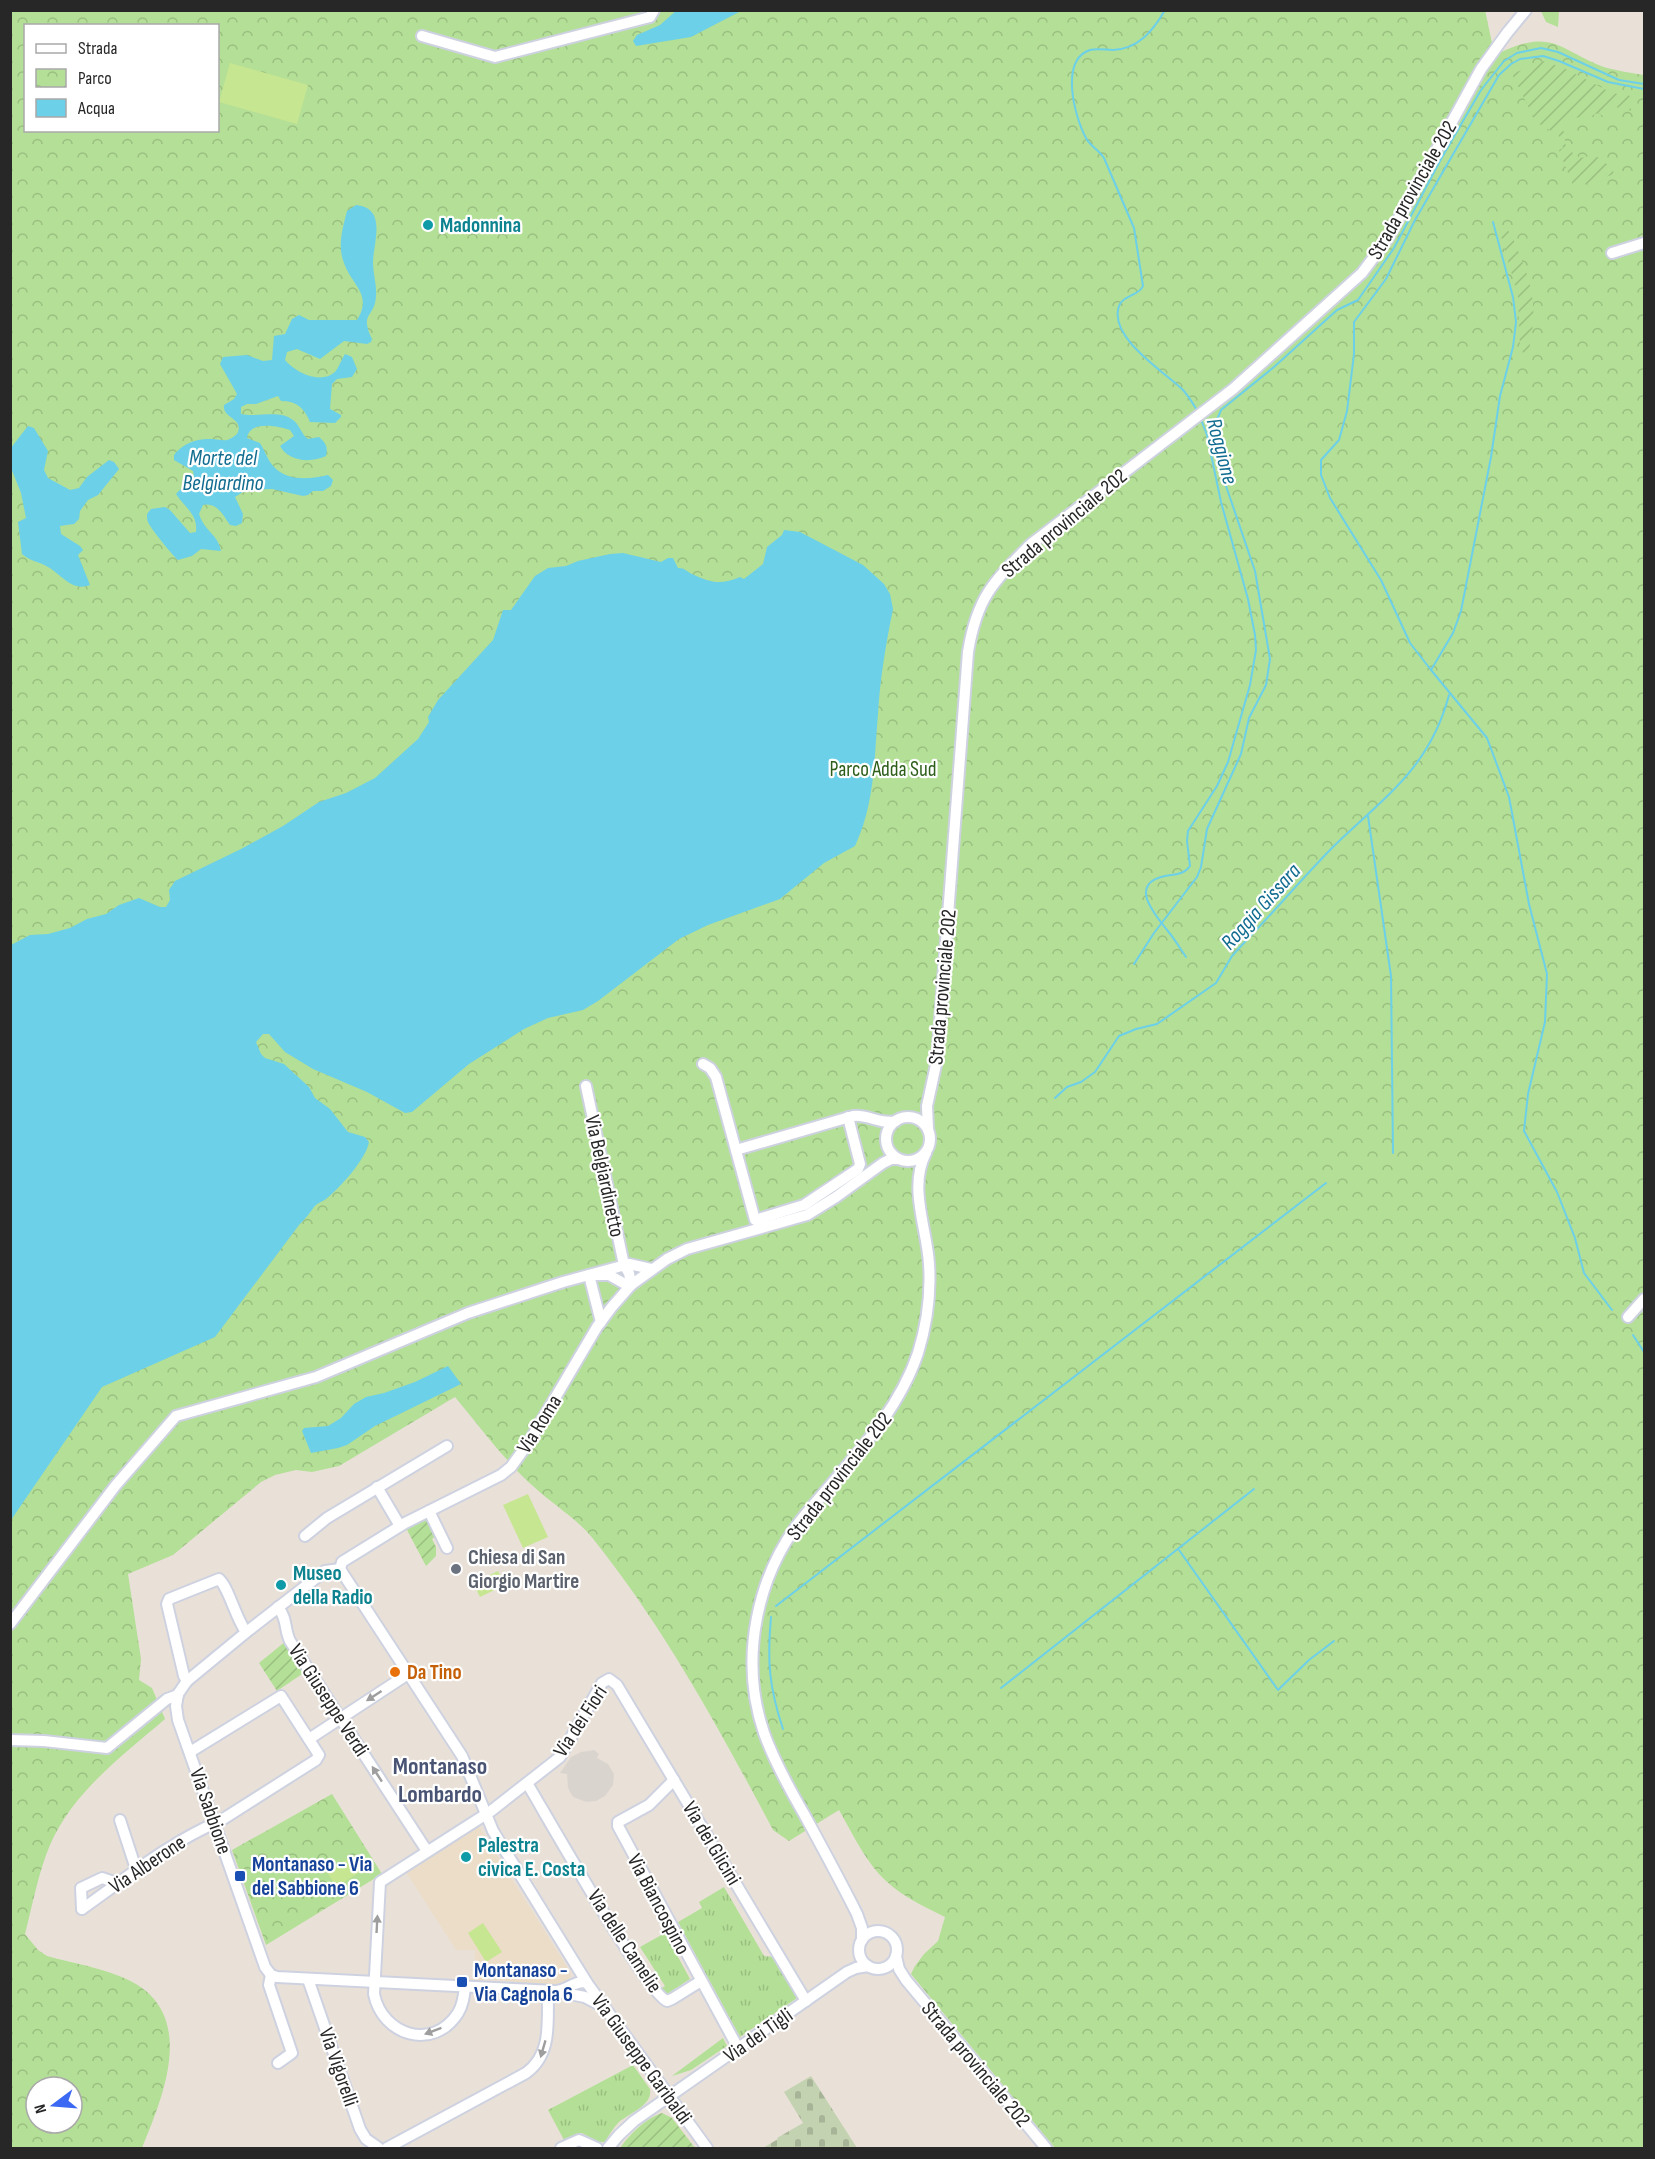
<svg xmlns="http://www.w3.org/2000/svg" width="1655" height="2159" viewBox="0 0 1655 2159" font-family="'Sofia Sans Condensed',sans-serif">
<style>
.education{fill:#ebddc7}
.grass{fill:url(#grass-tufts)}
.cemetery{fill:url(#cemetery-stones)}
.park{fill:url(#park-crowns);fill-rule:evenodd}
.garden{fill:url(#garden-furrows)}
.pitch{fill:#c7e691}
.plaza{fill:#dad4cf}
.water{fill:#6dd0e9}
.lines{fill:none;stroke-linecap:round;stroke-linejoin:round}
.stream{stroke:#6dd0e9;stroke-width:2}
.minor-casing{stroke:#ced2e0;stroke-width:14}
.minor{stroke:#fff;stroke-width:10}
.oneway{fill:#9e9e9e}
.culture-dot{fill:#0f9aa8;stroke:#fff;stroke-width:2}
.worship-dot{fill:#6b7280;stroke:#fff;stroke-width:2}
.food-dot{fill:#e8710a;stroke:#fff;stroke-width:2}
.transit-dot{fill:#1a4fb4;stroke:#fff;stroke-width:2}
.labels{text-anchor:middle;stroke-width:4.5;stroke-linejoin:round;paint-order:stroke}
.street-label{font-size:21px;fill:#272727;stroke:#fff}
.culture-label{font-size:21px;font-weight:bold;fill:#0d838f;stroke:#fff;text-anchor:start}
.park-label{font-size:21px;fill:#2d5f1b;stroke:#fff}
.worship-label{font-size:21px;font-weight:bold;fill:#5b616d;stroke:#fff;text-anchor:start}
.food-label{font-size:21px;font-weight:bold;fill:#c56008;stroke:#fff;text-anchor:start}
.transit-label{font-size:21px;font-weight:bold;fill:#164399;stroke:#fff;text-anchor:start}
.water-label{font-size:22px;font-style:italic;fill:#116c90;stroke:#fff}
.quarter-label{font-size:24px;font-weight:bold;fill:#495475;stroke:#fff}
</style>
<defs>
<pattern id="grass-tufts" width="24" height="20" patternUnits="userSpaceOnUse" patternTransform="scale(1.5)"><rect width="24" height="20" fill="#b3df96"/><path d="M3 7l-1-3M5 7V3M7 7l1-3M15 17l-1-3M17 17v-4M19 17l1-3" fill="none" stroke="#9abf81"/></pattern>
<pattern id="cemetery-stones" width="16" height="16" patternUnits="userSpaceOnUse" patternTransform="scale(1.5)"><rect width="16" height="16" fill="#c3d2b0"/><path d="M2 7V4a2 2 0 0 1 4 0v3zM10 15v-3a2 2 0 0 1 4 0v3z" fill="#a8b497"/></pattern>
<pattern id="park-crowns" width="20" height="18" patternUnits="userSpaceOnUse" patternTransform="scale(1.5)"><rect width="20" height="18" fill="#b3df96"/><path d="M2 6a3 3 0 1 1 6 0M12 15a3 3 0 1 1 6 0" fill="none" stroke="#9abf81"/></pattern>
<pattern id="garden-furrows" width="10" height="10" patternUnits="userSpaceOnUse" patternTransform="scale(1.5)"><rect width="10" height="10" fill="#b3df96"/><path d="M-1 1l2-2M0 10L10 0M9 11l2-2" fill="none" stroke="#9abf81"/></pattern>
</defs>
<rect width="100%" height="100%" fill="#e9e1d8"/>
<polygon class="education" points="478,1825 569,1970 571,1976 568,1982 558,1986 487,1979 474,1982 475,1950 456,1950 406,1872"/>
<g class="grass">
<polygon points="1541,11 1604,10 1604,11 1559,11 1558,27 1546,22"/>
<polygon points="724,1887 764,1956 774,1957 797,1998 740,2037 678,1922 702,1908 699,1902"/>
<polygon points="665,1933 690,1979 667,1994 662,1988 665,1986 640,1947"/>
<polygon points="723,2038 727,2046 691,2070 672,2076"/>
<path d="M633,2065L650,2089C653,2105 630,2113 619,2122C613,2128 609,2135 605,2142H599L582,2133L564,2140L548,2110Z"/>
</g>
<polygon class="cemetery" points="811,2076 857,2148 763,2148 778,2139 777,2138 803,2123 784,2092"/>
<g class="park">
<path d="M1485,10L1492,43L1501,52C1555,27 1561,52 1607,68C1619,71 1632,73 1644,75V2148H1055L911,1974L915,1966L924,1954L938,1941L945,1917C921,1905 897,1894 879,1874C863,1856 851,1831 839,1810L789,1841L773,1830C720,1730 665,1629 594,1540C577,1518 553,1505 533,1486C504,1460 480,1427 455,1397L339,1466L312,1472L296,1470L275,1475L261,1482L173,1555L128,1574L141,1659L139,1680L152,1688L165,1719C122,1756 73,1792 50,1845C39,1870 32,1907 25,1934L38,1950L47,1956C76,1964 110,1969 136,1984C196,2020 162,2099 142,2148H11V11ZM26,26H218V130H26ZM36,2087H72V2123H36Z"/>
<polygon points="332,1794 382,1874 266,1945 232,1850"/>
</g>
<g class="garden">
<polygon points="1543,61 1564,68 1612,93 1631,96 1631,111 1620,106 1618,108 1613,104 1603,116 1597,112 1594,115 1574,118 1570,116 1563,127 1566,148 1580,158 1595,155 1612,168 1614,174 1574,188 1559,150 1563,148 1558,133 1553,135 1551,131 1536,122 1512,74"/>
<path d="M1505,227C1513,235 1516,246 1520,256C1537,298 1536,316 1527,360L1520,347L1518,296L1499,229Z"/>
<polygon points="425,1518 436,1536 432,1539 436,1547 436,1556 426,1566 406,1528"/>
<polygon points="286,1641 305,1672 277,1691 259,1663"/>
<path d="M662,2113L672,2118L695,2148H620C629,2135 646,2118 662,2113Z"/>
</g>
<g class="pitch">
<polygon points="230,63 308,85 297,124 219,102"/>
<polygon points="528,1494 548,1537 523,1548 503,1505"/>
<polygon points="498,1571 505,1585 480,1597 473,1583"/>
<polygon points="350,1857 360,1872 336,1887 327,1872"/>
<polygon points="483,1923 502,1952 486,1962 468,1933"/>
</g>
<polygon class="plaza" points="594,1750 599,1754 597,1758 608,1764 614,1774 613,1785 605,1796 596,1801 586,1802 573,1797 568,1788 567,1774 560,1773 571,1757 581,1752"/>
<g class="water">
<polygon points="677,10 741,10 741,11 691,37 636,46 633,41 637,35 660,25"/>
<path d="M356,205C388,208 373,243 373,263C373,274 377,285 376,296C375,318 359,312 372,339L371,342L367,344L344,341L320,359L297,349L287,352L285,360C295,372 320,385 335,372C339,367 341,360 345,354L352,357L357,369L352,377L337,379L332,384L330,409L341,415V417L335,423L310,422C304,408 297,401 281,401L278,396L256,404H247L241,407V414C258,418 278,409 293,420C300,425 301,434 308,439L319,437C326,443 328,447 326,456C311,463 289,462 280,446L294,436L290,430C278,426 250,420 247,438L260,443C265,451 268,461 274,467C288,482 311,479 328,475L333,480L331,486L323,491H313L308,495L303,496L272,489L246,490L235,497L243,514L242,523L236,526L230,525C223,515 217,502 203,505L199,514C205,532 218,534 221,551L201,549L192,556L178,560C173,556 152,530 149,524C147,520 147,519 147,514L151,509L165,507L170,510L190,533L196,532C198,514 185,508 176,494C182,487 189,484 194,477L193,471L174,460V455C183,443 197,438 212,439C217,439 223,441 227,440C231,439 237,435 238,432C243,418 222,418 224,405L234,399L237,394L220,364L223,357L247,355L263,361L272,360L274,336L285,334L292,319L299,315L309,320H357C373,294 352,286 344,263C337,246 343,227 347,211Z"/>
<path d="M28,426L34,428L48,451L44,470L48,478L70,490L79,488L87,477L109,460L114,462L119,469L98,495L88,500L80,511L79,519L74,524L60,526L61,534L80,546L83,550L78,555L90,585C72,592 62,575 48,567C38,561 31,562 22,554L18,522L26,518L21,493L11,468L10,449Z"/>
<path d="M784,530L800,532L863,565L884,584L890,594L893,609C886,643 880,679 878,714C874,760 875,803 855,846L824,863L780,899L708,925L679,939L598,1001L583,1010L548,1018L524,1029L469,1064L412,1112L405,1113L367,1092L313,1069L285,1052L269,1034H263L256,1042L261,1054L265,1058L284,1064L309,1087L315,1098L330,1109L348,1132L365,1137L369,1142C366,1159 340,1188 326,1199C322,1202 317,1203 314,1207C309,1214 305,1219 299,1225L215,1337L102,1387L11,1520V945L30,935L48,934L70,928L87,919L106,914L119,905L139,898L160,907H166L170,900L169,890L175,881L241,849L283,826L319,802L346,793L375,778L418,739L429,722L428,717L438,700L493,640L503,610H511L535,576L548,568L566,566L578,561L610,554L623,553L661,562L668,558H673L678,568C685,568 686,571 692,574C711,583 721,585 740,577L744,579L763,564L767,547L782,535Z"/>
<polygon points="448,1366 461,1384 375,1426 347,1445 338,1448 311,1453 302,1431 304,1428 328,1426 341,1418 354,1404 366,1397 384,1393 415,1382"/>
</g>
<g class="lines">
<g class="stream">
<path d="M1165,10C1153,31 1138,49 1113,50C1105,50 1098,48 1090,50C1059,60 1075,118 1086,138C1090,146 1099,150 1104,158L1134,228L1143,286C1139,296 1123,295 1119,306C1108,337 1163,371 1182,389C1189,396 1193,404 1198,412"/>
<polyline points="1493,222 1513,297 1516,322 1513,347 1500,396 1491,457 1461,611 1453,633 1431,670 1487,738 1509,797 1529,904 1547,974 1545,1022 1528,1094 1524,1131 1557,1192 1575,1238 1584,1273 1612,1310"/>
<polyline points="1431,670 1410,643 1381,580 1330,498 1321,475 1321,460 1339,440 1347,411 1354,354 1354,322 1386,279 1415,220 1499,75 1511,64 1520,59 1543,56 1559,61 1608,82 1644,89"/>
<polyline points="1368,816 1391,976 1393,1153"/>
<path d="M1186,957C1180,948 1174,938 1167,930C1154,913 1128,884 1165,876C1175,874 1184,875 1190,866L1187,841L1188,831L1217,786L1228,762L1250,685L1256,650L1255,635L1248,599L1221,502L1207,435L1200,417"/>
<polyline points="1134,964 1154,933 1197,877 1201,867 1207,829 1241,754 1249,718 1266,685 1270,659 1255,571 1226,486 1216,422 1221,410 1274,367 1337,310 1358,300 1394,248 1441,159 1481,90 1504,61 1517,53 1541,48 1558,52 1619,80 1644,84"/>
<path d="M1055,1098L1067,1087L1081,1082L1095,1072L1119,1036L1136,1029L1157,1024L1216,983L1232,956L1242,945C1274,912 1303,877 1335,845C1386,796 1430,767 1449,695"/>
<polyline points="1633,1335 1644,1352"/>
<polyline points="1179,1550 1278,1690 1309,1660 1334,1641"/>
<polyline points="776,1606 1326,1183"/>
<path d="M771,1617C767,1661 769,1687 783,1729"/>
<polyline points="1001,1688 1254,1489"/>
</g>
<defs>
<g id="minor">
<polyline points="422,36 495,57 650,17 654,10"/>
<polyline points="1612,253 1644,243"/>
<polyline points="703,1064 710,1068 716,1077 755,1220 804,1205 858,1169 860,1164 848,1117"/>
<polyline points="586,1086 624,1265 629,1273 631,1285"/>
<circle cx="908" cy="1139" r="22"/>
<path d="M928,1129L927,1106L937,1060L968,652C977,597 993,582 1031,544L1233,389L1362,273L1388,238L1481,69L1507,33L1526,10"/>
<path d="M736,1150L853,1116C868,1114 880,1125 896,1121"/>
<polyline points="1628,1317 1644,1299"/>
<polyline points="601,1322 589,1275 609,1275 625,1284 631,1285"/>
<polyline points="377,1487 400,1526"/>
<polyline points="429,1511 447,1548"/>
<polyline points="305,1536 327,1518 447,1446"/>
<polyline points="340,1569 342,1562 405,1523 501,1475 511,1467 529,1442 597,1327 611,1308 631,1285 667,1259 687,1249 807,1215 836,1197 883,1163 891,1159 898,1159"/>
<polyline points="340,1569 462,1756 493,1831 587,1983 707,2148"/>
<path d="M278,1607C288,1620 284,1629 290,1641L427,1851"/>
<polyline points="10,1624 116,1485 176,1416 316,1377 468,1313 563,1282 629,1264 651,1269"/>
<path d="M187,1681L184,1676L167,1604L169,1599L219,1579C229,1588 235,1617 246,1632"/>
<polyline points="309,1739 408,1674"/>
<polyline points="10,1740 44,1741 107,1748 167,1699 178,1695"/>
<polyline points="674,1780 649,1805 618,1822 618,1826 738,2048"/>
<path d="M527,1783C545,1813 647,1994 667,2001L672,1999L701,1981"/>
<polyline points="120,1820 136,1869"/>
<path d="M82,1909C126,1878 170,1842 220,1821L316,1760L319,1755L281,1696L190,1752"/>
<polyline points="82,1909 81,1888 102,1878 117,1883"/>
<circle cx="878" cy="1950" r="19"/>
<path d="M862,1940V1928L857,1914C840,1880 822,1847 804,1814C789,1788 774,1761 764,1733C739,1660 756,1574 805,1515C846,1465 897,1416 918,1353C927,1324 931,1294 929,1264C927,1228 908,1187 926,1153"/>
<polyline points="896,1956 899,1969 906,1980 1046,2148"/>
<polyline points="271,1975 265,1967 178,1720 176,1706 178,1694 187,1681 249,1630 325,1571 340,1569"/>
<path d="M271,1975L277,1977L555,1991C567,1991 576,1979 587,1983"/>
<polyline points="271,1975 269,1985 292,2053 278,2063"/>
<polyline points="308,1979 360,2129 366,2139 379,2148"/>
<path d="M465,1987C464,1996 463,2005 458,2013C433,2052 382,2035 374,1994L380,1882L491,1811L560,1757L602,1683L609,1679L617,1685L806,2001"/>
<polyline points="559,1992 585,1997 600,2005"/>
<path d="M387,2148L526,2073C553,2054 547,2020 548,1991"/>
<polyline points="561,2148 579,2140 597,2148"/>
<polyline points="608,2148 619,2135 634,2121 847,1972 856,1968 868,1966"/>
</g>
</defs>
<use href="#minor" class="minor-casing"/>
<use href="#minor" class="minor"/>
</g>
<defs><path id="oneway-solid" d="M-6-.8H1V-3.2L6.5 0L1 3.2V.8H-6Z" transform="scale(1.5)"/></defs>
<g class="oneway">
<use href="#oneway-solid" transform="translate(374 1696) rotate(147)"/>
<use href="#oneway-solid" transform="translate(377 1774) rotate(-123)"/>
<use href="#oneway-solid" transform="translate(377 1924) rotate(-87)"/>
<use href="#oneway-solid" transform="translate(433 2031) rotate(159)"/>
<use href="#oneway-solid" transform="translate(543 2049) rotate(106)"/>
</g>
<g class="culture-dot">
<circle cx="428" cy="225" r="6"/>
<circle cx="281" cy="1585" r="6"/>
<circle cx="466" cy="1857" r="6"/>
</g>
<circle class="worship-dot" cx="456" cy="1569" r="6"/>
<circle class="food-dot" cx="395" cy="1672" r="6"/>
<g class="transit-dot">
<rect x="234" y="1870" width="12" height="12" rx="3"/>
<rect x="456" y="1976" width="12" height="12" rx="3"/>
</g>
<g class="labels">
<g class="street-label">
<text transform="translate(1412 190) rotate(-60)" y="7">Strada provinciale 202</text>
<text transform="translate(1064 523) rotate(-40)" y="7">Strada provinciale 202</text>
<text transform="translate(942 987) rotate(-85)" y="7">Strada provinciale 202</text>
<text transform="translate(605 1176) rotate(78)" y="7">Via Belgiardinetto</text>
<text transform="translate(539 1424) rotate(-58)" y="7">Via Roma</text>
<text transform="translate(839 1476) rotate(-52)" y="7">Strada provinciale 202</text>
<text transform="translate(329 1700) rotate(57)" y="7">Via Giuseppe Verdi</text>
<text transform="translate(580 1721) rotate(-57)" y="7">Via dei Fiori</text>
<text transform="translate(211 1811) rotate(71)" y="7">Via Sabbione</text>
<text transform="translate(712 1843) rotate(59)" y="7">Via dei Glicini</text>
<text transform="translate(147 1864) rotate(-34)" y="7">Via Alberone</text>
<text transform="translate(659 1904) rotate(62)" y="7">Via Biancospino</text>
<text transform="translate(625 1941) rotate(57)" y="7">Via delle Camelie</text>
<text transform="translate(758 2035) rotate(-35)" y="7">Via dei Tigli</text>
<text transform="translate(642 2059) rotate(54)" y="7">Via Giuseppe Garibaldi</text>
<text transform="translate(976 2064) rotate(50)" y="7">Strada provinciale 202</text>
<text transform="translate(339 2067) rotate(71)" y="7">Via Vigorelli</text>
</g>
<g class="culture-label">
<text x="440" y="232">Madonnina</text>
<text x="293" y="1580">Museo<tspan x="293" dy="24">della Radio</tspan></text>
<text x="478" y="1852">Palestra<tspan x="478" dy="24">civica E. Costa</tspan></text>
</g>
<g class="park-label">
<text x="883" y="776">Parco Adda Sud</text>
</g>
<g class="worship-label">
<text x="468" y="1564">Chiesa di San<tspan x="468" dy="24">Giorgio Martire</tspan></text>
</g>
<g class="food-label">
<text x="407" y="1679">Da Tino</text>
</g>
<g class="transit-label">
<text x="252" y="1871">Montanaso - Via<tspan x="252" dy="24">del Sabbione 6</tspan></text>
<text x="474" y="1977">Montanaso -<tspan x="474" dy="24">Via Cagnola 6</tspan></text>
</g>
<g class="water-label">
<text transform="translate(1223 451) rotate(75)" y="8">Roggione</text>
<text x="223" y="465">Morte del<tspan x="223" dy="25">Belgiardino</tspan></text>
<text transform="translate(1260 906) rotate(-48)" y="8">Roggia Gissara</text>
</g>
<g class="quarter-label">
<text x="440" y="1774">Montanaso<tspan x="440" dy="28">Lombardo</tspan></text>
</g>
</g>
<rect width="1655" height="2159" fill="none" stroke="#272727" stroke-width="24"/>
<rect x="24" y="24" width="195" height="108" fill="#ffffff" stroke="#a9a9a9" stroke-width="1.5"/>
<rect x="36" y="44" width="30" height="9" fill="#ffffff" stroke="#a9a9a9" stroke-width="1.5"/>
<text x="78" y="54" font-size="18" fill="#272727">Strada</text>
<rect x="36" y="69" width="30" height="18" fill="url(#park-crowns)" stroke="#a9a9a9" stroke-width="1.5"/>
<text x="78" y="84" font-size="18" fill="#272727">Parco</text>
<rect x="36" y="99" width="30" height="18" fill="#6dd0e9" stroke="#a9a9a9" stroke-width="1.5"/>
<text x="78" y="114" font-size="18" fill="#272727">Acqua</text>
<g transform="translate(54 2105) rotate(254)"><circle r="28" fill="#ffffff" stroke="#a9a9a9" stroke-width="1.5"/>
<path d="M0-4.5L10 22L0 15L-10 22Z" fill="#3b69f3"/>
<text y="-9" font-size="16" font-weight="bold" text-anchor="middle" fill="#272727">N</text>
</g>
</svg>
